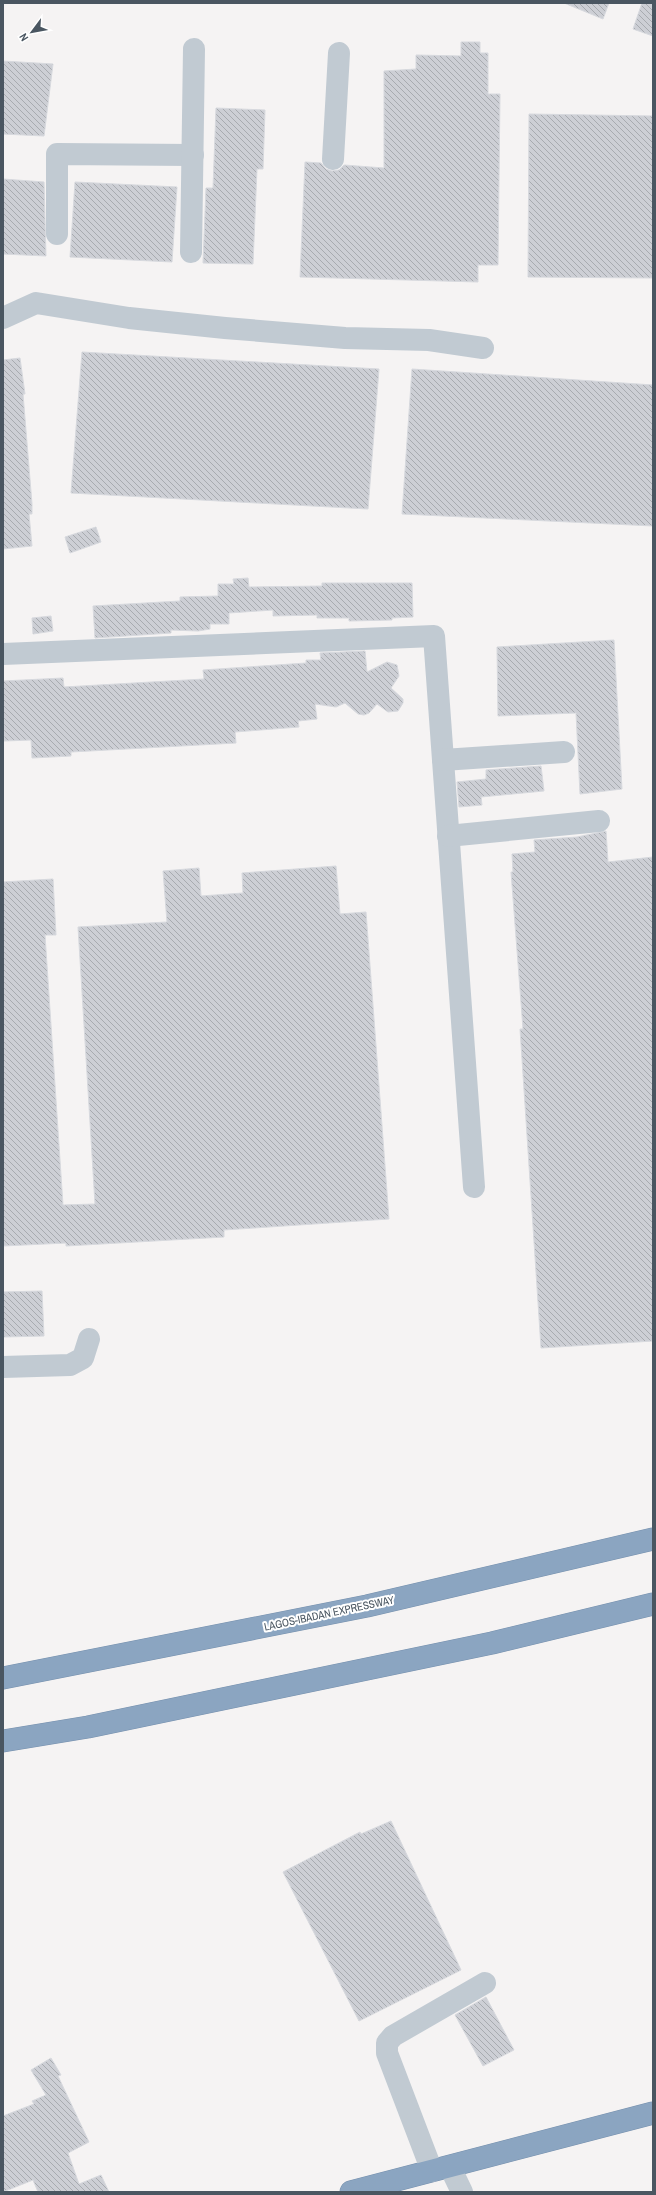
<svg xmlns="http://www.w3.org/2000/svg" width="656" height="2195" viewBox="0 0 656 2195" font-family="'Archivo Narrow',sans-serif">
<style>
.building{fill:url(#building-back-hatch);stroke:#d7d9de}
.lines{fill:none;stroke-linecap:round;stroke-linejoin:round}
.highway-casing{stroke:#7690ad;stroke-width:23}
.minor{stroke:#c1cad2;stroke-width:22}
.highway{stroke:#8ba5c1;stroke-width:22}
.labels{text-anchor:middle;stroke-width:4;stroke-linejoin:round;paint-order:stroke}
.street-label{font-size:11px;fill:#4a5661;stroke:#fff}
</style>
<defs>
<pattern id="building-back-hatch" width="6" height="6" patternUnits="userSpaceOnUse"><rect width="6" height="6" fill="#cdcfd5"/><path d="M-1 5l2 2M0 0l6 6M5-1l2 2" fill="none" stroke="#a8abb0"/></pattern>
</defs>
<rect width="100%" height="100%" fill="#f5f3f3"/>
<g class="building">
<polygon points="564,3 609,3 603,19"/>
<polygon points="642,3 653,3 653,36 633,29"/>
<polygon points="461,42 480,42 480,53 488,53 488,94 500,94 498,265 478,265 478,282 300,277 305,162 321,163 326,169 332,171 339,170 344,165 384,168 384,71 416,69 416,55 461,56"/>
<polygon points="3,61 53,64 44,136 3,134"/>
<polygon points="216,108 265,110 263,169 257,169 253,264 203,263 206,188 213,188"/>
<polygon points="529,114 653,116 653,278 528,277"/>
<polygon points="3,179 44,182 46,256 3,254"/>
<polygon points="75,182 177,187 172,262 70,257"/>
<polygon points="82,352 379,369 368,509 71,493"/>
<polygon points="20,358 25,394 23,394 32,504 32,514 29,514 32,546 3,549 3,360"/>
<polygon points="412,369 653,385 653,526 402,514"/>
<polygon points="96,527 101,542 70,553 65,537"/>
<polygon points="248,578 249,587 322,586 322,583 412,583 413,617 392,618 392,620 349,621 349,618 317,618 317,615 273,616 273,610 229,613 229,624 210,624 210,629 198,631 171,630 171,633 95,638 93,606 180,601 180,597 218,596 218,584 234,584 233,579"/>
<polygon points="51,616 53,631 33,634 32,618"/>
<polygon points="614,640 622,789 580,794 576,713 498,716 497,647"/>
<polygon points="365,651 367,672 387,662 397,665 399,676 391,688 403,699 403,703 398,711 388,712 377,704 369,713 364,715 358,714 345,703 336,707 315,704 317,719 298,721 299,727 235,732 236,743 71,752 71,756 32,758 31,740 4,741 3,681 63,678 64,687 204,679 203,670 306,663 306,660 321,660 320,653"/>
<polygon points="541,766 544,791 481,797 482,805 459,807 457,782 486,779 486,770"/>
<polygon points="606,831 608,862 653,857 653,1341 541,1348 520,1029 523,1029 511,872 513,872 512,854 535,852 534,840 577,837"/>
<polygon points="336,866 340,914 366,912 389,1219 224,1230 224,1237 66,1246 66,1243 3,1246 3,882 53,879 56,935 45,935 63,1205 95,1204 78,927 167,922 163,871 199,868 201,896 243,893 242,873"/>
<polygon points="42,1291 44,1336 3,1337 3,1292"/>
<polygon points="391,1821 461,1970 359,2021 283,1872 360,1832 361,1834"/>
<polygon points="486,1997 514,2050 483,2066 455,2015"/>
<polygon points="51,2058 61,2075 58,2076 89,2142 68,2153 79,2184 101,2175 109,2192 38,2192 33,2180 3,2192 3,2116 34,2104 32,2101 46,2095 31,2070"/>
</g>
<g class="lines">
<defs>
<g id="highway">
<polyline points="3,1678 367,1606 653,1539"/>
<polyline points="3,1741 88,1727 492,1643 653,1604"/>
<polyline points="351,2192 653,2113"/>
</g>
</defs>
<use href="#highway" class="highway-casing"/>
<g class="minor">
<polyline points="333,159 339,53"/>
<polyline points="57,234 57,154 193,155"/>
<polyline points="191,252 194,49"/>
<polyline points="3,318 36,303 129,318 225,328 345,338 429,340 483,348"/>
<polyline points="3,654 434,636 474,1187"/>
<polyline points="443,760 564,752"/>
<polyline points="448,836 599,821"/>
<polyline points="3,1367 70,1365 83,1358 89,1339"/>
<polyline points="450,2167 462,2192"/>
<polyline points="432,2171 387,2053 387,2043 393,2036 485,1983"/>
</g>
<use href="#highway" class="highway"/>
</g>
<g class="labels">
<g class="street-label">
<text transform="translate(329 1613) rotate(-12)" y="4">LAGOS-IBADAN EXPRESSWAY</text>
</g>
</g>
<rect width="656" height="2195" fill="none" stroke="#4a5661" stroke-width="8"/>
<g transform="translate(32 32) rotate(238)" stroke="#ffffff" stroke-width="3" paint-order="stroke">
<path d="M0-3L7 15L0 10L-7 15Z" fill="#4a5661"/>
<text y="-6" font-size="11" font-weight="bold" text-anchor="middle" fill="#4a5661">N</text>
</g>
</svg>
